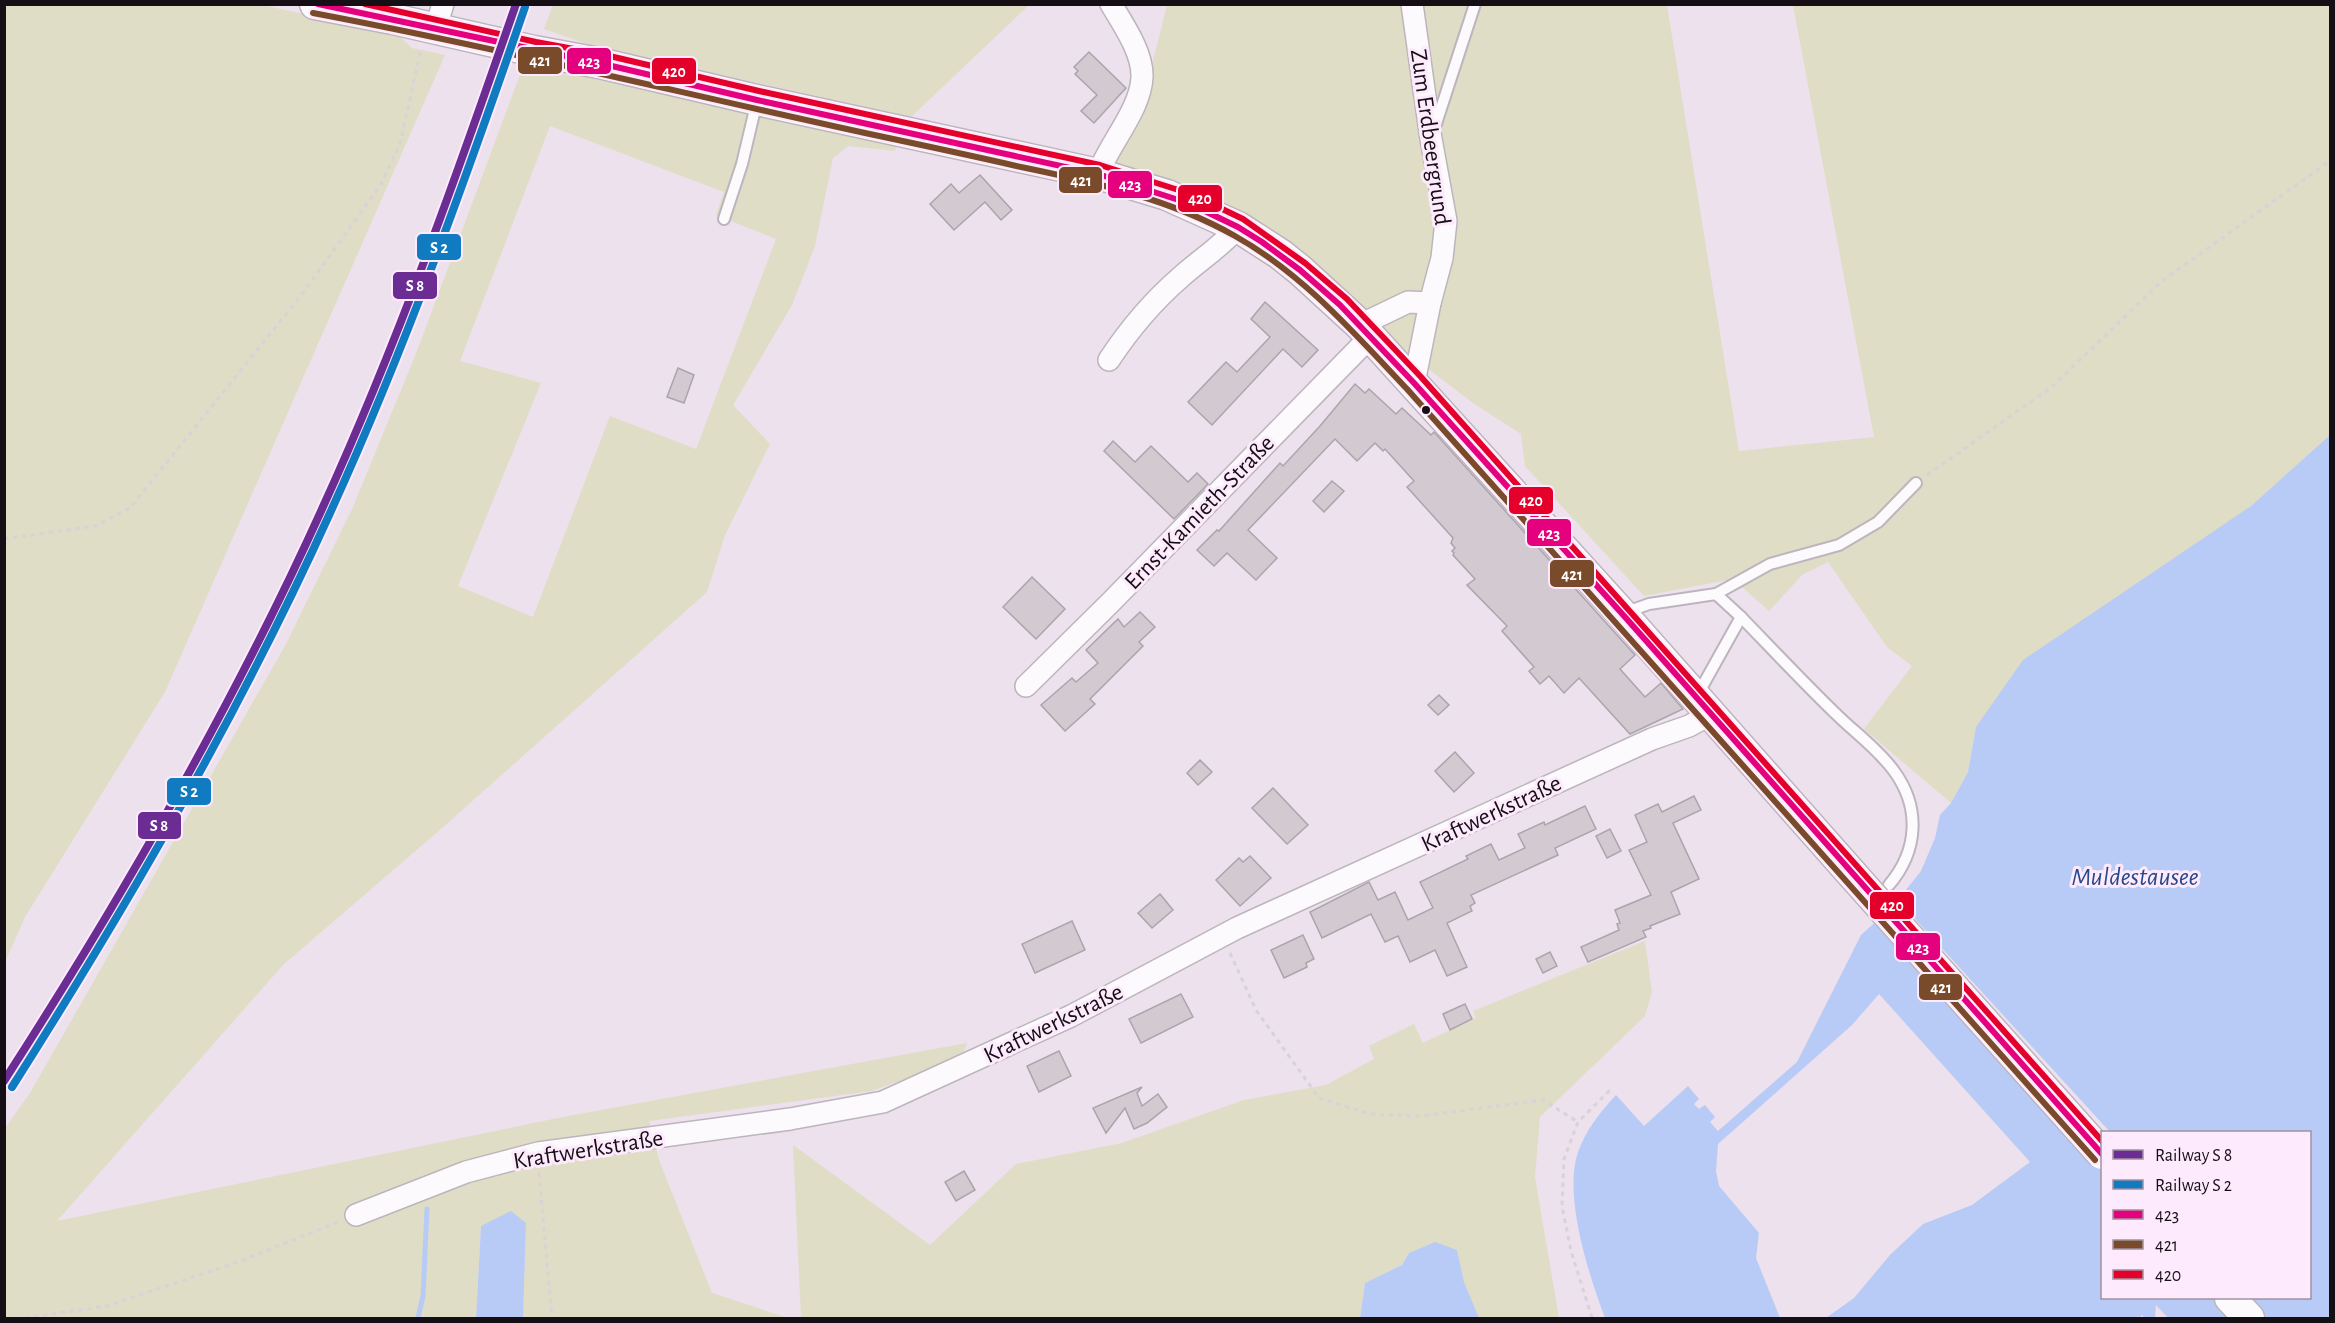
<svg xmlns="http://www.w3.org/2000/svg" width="2335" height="1323" viewBox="0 0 2335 1323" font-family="'Alegreya Sans',sans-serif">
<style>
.green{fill:#dfddc6;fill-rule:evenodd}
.water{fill:#b8cbf6}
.pier{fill:#ece1ec}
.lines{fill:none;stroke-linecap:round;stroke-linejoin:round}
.stream{stroke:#b8cbf6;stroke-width:5}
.building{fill:#d2c9d1;stroke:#aca4ac;stroke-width:1.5}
.lane-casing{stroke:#bdb5bd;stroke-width:14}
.street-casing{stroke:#bdb5bd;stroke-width:24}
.secondary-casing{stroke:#bdb5bd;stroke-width:33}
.path{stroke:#d7d3d7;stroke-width:3;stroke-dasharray:4.5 4.5;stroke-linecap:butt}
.lane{stroke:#fcfafc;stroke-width:10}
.street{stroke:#fcfafc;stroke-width:21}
.secondary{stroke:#fcfafc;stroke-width:30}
.secondary-bridge-casing{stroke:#bdb5bd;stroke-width:33;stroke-linecap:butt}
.secondary-bridge{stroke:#fcfafc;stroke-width:30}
.bus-1-casing{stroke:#feeafd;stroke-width:10}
.bus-2-casing{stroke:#feeafd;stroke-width:10}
.bus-3-casing{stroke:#feeafd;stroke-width:10}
.bus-1{stroke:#e5007d;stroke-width:6}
.bus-2{stroke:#7a4b2a;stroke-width:6}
.bus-3{stroke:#e4002b;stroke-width:6}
.rail-1-casing{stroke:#feeafd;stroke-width:12}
.rail-2-casing{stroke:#feeafd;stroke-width:12}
.rail-1{stroke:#6b2c94;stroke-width:8}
.rail-2{stroke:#107bc0;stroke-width:8}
.bus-dot{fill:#150f15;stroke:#feeafd;stroke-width:2}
.labels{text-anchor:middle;stroke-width:6;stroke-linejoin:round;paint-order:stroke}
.street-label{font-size:24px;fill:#150f15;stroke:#feeafd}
.water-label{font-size:26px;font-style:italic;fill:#26498c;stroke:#feeafd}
.line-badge{stroke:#feeafd;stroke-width:2}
.badge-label{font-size:16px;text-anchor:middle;font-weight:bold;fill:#fff}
</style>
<rect width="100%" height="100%" fill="#ece1ec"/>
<g class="green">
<polygon points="5,5 262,5 397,34 412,48 445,55 165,692 25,917 5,962"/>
<polygon points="553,5 1029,5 911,117 593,46 544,29"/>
<polygon points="1167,5 1667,5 1739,451 1874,437 1793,5 2330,5 2330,435 2251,506 1976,727 1968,772 1951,803 1864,729 1912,666 1887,647 1828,562 1802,575 1769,611 1733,579 1644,596 1525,466 1521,434 1473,403 1405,351 1329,276 1291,243 1181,185 1115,163 1149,77"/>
<path d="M521,72L568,75L584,73L898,141L895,151L848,146L833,158L815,246L792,305L733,405L770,444L725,535L707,592L441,829L284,964L57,1221L563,1117L967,1043L961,1058L872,1091L649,1121L659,1160L712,1293L788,1318H523L526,1223L481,1226L476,1318H5V1128L30,1093L286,644L353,507L419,346ZM550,126L724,192L716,215L776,239L696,449L610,416L533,617L458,586L541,383L460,361Z"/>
<polygon points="1645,941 1652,992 1645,1016 1540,1117 1535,1177 1559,1318 1479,1318 1464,1282 1457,1250 1409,1253 1402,1265 1365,1283 1360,1318 801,1318 793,1145 930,1245 1016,1164 1122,1143 1244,1100 1326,1085 1374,1059 1369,1046 1414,1024 1423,1043 1476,1018 1473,1011"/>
</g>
<g class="water">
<path d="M2330,435V1318H2265L2247,1298H2310V1132H2102V1298H2212L2230,1318H2168L2156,1305L2155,1318H2143V1315L2138,1318H1826L1854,1298L1890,1255L1923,1224L1972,1205L2030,1162L1879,994L1852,1025L1718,1144L1716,1171L1719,1186L1759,1233L1756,1258L1780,1318H1605C1589,1275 1563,1197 1578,1152C1586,1130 1600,1112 1616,1095L1644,1126L1688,1086L1699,1099L1694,1104L1699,1109L1705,1105L1715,1117L1710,1122L1718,1131L1797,1062L1861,935L1893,906L1921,871L1935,838L1940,815L1951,803L1968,772L1976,727L2023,660L2251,506Z"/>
<polygon points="511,1211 526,1223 523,1318 476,1318 481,1226"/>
<polygon points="1435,1242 1457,1250 1464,1282 1479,1318 1360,1318 1365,1283 1402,1265 1409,1253"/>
</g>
<polygon class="pier" points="1896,898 2110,1132 2102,1132 2102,1170 1993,1048 1891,904"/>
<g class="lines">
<polyline class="stream" points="418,1318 423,1296 427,1209"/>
</g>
<g class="building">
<polygon points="1089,52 1126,88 1094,123 1081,111 1097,95 1075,74 1078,71 1074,67"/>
<polygon points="980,175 1012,210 1001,220 985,202 954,230 930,204 951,184 959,193"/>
<polygon points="1265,302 1318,350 1302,367 1283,349 1212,425 1188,402 1226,362 1237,372 1270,337 1251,319"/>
<polygon points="678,368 694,375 684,403 667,397"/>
<polygon points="1355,384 1365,393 1369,389 1396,414 1402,408 1431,435 1434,432 1635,655 1620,669 1645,697 1661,683 1683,709 1630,734 1579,678 1564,693 1549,676 1540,684 1529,671 1534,667 1502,631 1507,626 1467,585 1475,579 1453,555 1454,553 1452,551 1455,548 1451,543 1453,538 1407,487 1414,481 1385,449 1383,451 1375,443 1357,461 1335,439 1248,530 1277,558 1256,580 1227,553 1214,566 1197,550 1217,530 1219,531 1280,463 1283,466 1320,426"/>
<polygon points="1113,441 1135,462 1151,446 1188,482 1197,473 1208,484 1174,519 1104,451"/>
<polygon points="1332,481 1344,491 1324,512 1313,501"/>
<polygon points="1032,577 1065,609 1036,639 1003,607"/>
<polygon points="1140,612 1155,627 1139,642 1143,646 1090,699 1095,704 1065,731 1041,705 1072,678 1076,682 1098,663 1086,650 1118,619 1124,627"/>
<polygon points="1439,695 1449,705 1438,715 1428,705"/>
<polygon points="1455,752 1474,773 1454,792 1435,771"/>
<polygon points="1200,760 1212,772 1198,785 1187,773"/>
<polygon points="1273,788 1308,825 1287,844 1252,808"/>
<polygon points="1694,796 1701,810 1673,823 1699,879 1671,892 1680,914 1650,926 1651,928 1643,931 1646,937 1588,962 1581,947 1619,930 1617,924 1620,923 1615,910 1651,895 1629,850 1647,842 1635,815 1658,804 1662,812"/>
<polygon points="1585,806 1596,829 1555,848 1558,855 1471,895 1475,903 1470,906 1472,911 1447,923 1467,967 1447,976 1435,950 1410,962 1398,936 1385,942 1371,914 1322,938 1310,912 1369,882 1378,900 1395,892 1408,920 1433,908 1420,882 1468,859 1466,856 1491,844 1499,860 1525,848 1518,834 1544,822 1545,825"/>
<polygon points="1610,829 1621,851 1607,858 1596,836"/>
<polygon points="1250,856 1271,878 1240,906 1216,880 1239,858 1243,862"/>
<polygon points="1160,894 1173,910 1152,928 1138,913"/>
<polygon points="1072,921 1085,950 1035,973 1022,944"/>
<polygon points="1303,935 1314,959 1306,963 1307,967 1284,978 1271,950"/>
<polygon points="1550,952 1557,966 1543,973 1536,959"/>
<polygon points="1181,994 1193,1017 1141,1043 1129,1019"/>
<polygon points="1465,1004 1472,1019 1450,1030 1443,1014"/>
<polygon points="1059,1051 1071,1076 1039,1092 1027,1066"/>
<polygon points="1142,1087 1137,1093 1142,1106 1158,1094 1167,1107 1147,1123 1134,1129 1125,1108 1106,1133 1093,1108"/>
<polygon points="964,1171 975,1190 956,1201 945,1182"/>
</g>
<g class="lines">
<defs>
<g id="lane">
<polyline points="1434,130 1475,4"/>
<polyline points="724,219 742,164 757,101"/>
<polyline points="1626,617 1635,609 1649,604 1716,594 1770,564 1839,545 1878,522 1916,483"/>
<path d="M1741,617C1772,649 1803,682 1835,713C1854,732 1878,749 1894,771C1921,808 1918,851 1889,885"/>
<polyline points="1695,692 1703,685 1741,617 1716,594"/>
</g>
<g id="street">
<polyline points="1412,4 1431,139 1446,221 1442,258 1430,303 1414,383"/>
<polyline points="435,30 443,4"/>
<path d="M1098,174C1109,144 1141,109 1142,77C1143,53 1123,24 1111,4"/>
<polyline points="1360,325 1408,302 1430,303"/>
<path d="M1109,360C1130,328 1153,301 1182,276C1201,259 1222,246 1238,227"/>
<polyline points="1026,686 1111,602 1371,336"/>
<polyline points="356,1215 466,1172 538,1153 790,1119 883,1102 1071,1016 1237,928 1652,739 1689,726 1711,714"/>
</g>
<g id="secondary">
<polyline points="315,4 393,19 534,51 599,63 757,100 1098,174 1167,195 1238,227 1280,254 1300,270 1360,325 1625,617 1852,874"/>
<polyline points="2230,1298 2249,1318"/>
</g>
</defs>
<use href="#lane" class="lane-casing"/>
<use href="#street" class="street-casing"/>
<use href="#secondary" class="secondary-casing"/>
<g class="path">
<polyline points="1927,475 2053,386 2162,281 2330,161"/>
<polyline points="4,539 95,526 130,508 300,297 380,186 400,144 421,49"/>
<polyline points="1230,953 1256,1010 1319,1098 1370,1114 1420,1116 1543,1100 1578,1122"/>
<polyline points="539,1173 552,1318"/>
<polyline points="25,1318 107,1306 238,1262 338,1222"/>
<polyline points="1592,1318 1571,1251 1562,1206 1564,1159 1578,1122 1612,1088"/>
</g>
<use href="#lane" class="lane"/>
<use href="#street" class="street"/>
<use href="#secondary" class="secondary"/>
<defs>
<polyline id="secondary-bridge" points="1852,874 2102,1154"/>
</defs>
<use href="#secondary-bridge" class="secondary-bridge-casing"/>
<use href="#secondary-bridge" class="secondary-bridge"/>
<defs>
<polyline id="bus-1" points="318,4 599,63 757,100 1098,174 1188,203 1238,227 1262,242 1300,270 1340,305 1414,383 1625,617 2102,1154"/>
<path id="bus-2" d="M313,13C498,48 681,93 865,133C917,144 969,155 1021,167C1094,182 1170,199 1235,236C1303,274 1354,333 1407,389L2095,1160"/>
<polyline id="bus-3" points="365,4 536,42 601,54 759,91 1100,165 1191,194 1243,219 1305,263 1347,299 1421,377 2102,1141"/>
</defs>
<use href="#bus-1" class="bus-1-casing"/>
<use href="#bus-2" class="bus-2-casing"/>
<use href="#bus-3" class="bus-3-casing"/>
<use href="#bus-1" class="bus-1"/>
<use href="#bus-2" class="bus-2"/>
<use href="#bus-3" class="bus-3"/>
<defs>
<path id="rail-1" d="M4,1081C122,898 232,708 322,509C397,345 457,175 516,4"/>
<path id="rail-2" d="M12,1087C129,903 240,712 330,513C405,349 466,178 525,7"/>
</defs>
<use href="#rail-1" class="rail-1-casing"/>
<use href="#rail-2" class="rail-2-casing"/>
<use href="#rail-1" class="rail-1"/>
<use href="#rail-2" class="rail-2"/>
</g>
<circle class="bus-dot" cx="1426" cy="410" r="5"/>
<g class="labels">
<g class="street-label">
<text transform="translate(1431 137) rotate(82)" y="8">Zum Erdbeergrund</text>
<text transform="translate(1199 512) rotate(-46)" y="8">Ernst-Kamieth-Straße</text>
<text transform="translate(1491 813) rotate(-25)" y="8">Kraftwerkstraße</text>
<text transform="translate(1053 1023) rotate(-26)" y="8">Kraftwerkstraße</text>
<text transform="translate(588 1149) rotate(-9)" y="8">Kraftwerkstraße</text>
</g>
<g class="water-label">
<text x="2135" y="885">Muldestausee</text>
</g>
</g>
<g class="line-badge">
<rect x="517" y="46" width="46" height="29" rx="6" fill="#7a4b2a"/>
<rect x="566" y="47" width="46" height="28" rx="6" fill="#e5007d"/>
<rect x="651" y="57" width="46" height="28" rx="6" fill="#e4002b"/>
<rect x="1058" y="166" width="45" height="28" rx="6" fill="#7a4b2a"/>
<rect x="1107" y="170" width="46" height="29" rx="6" fill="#e5007d"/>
<rect x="1177" y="184" width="46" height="29" rx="6" fill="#e4002b"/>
<rect x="416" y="233" width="46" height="28" rx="6" fill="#107bc0"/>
<rect x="392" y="271" width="46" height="29" rx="6" fill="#6b2c94"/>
<rect x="1508" y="486" width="46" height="29" rx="6" fill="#e4002b"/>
<rect x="1526" y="518" width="46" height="29" rx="6" fill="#e5007d"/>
<rect x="1549" y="559" width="46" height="29" rx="6" fill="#7a4b2a"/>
<rect x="166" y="777" width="46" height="29" rx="6" fill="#107bc0"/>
<rect x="137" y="811" width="45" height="29" rx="6" fill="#6b2c94"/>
<rect x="1869" y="891" width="46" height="29" rx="6" fill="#e4002b"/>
<rect x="1895" y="932" width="46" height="29" rx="6" fill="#e5007d"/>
<rect x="1918" y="973" width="45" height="28" rx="6" fill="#7a4b2a"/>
</g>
<g class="badge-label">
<text x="540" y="66">421</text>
<text x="589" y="67">423</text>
<text x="674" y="77">420</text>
<text x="1081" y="186">421</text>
<text x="1130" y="190">423</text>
<text x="1200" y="204">420</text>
<text x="439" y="253">S 2</text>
<text x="415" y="291">S 8</text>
<text x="1531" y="506">420</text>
<text x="1549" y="539">423</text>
<text x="1572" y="580">421</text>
<text x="189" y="797">S 2</text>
<text x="159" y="831">S 8</text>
<text x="1892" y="911">420</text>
<text x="1918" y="953">423</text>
<text x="1941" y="993">421</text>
</g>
<rect width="2335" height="1323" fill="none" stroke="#150f15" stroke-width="12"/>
<rect x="2101" y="1131" width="210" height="168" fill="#feeafd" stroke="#a192a0" stroke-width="1.5"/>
<rect x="2113" y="1150" width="30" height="9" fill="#6b2c94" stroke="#a192a0" stroke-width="1.5"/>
<text x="2155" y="1161" font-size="18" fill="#150f15">Railway S 8</text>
<rect x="2113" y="1180" width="30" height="9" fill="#107bc0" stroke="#a192a0" stroke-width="1.5"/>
<text x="2155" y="1191" font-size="18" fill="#150f15">Railway S 2</text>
<rect x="2113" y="1210" width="30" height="9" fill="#e5007d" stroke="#a192a0" stroke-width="1.5"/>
<text x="2155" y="1221" font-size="18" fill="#150f15">423</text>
<rect x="2113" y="1240" width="30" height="9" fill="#7a4b2a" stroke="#a192a0" stroke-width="1.5"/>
<text x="2155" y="1251" font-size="18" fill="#150f15">421</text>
<rect x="2113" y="1270" width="30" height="9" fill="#e4002b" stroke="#a192a0" stroke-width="1.5"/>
<text x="2155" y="1281" font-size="18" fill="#150f15">420</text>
</svg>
